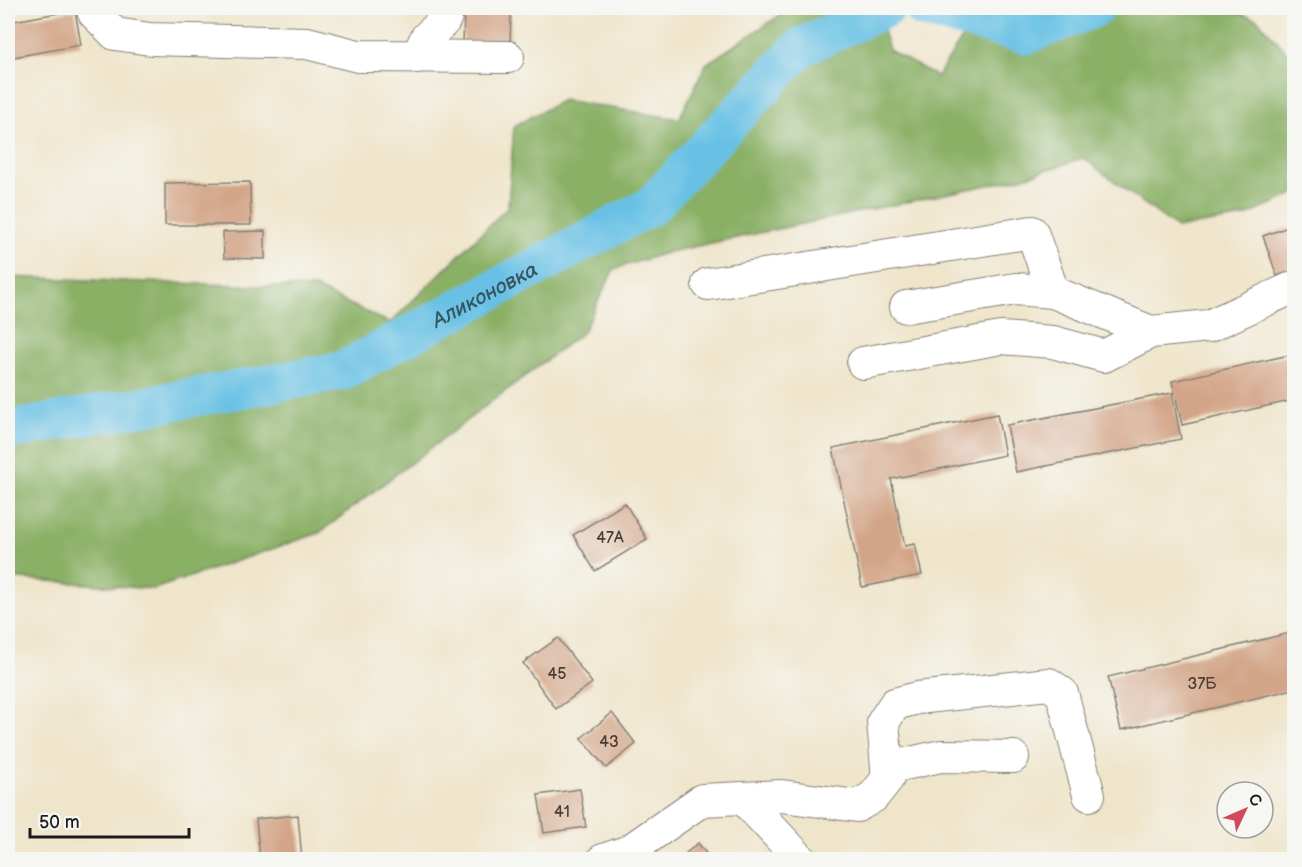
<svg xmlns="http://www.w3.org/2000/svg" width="1302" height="867" viewBox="0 0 1302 867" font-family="'Balsamiq Sans',sans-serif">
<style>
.forest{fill:#8ab066;stroke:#536641;stroke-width:1.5}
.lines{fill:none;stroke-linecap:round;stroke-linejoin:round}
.river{stroke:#67c1e5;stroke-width:39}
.building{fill:#d3a588}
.minor-casing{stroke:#868074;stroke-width:34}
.minor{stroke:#fff;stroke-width:32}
.labels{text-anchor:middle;stroke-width:4.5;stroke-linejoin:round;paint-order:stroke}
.number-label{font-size:16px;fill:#4a3e37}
.water-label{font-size:21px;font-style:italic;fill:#365662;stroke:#f6f6f2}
</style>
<rect width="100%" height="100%" fill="#f6f6f2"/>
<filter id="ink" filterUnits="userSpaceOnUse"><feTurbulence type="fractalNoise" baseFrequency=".0167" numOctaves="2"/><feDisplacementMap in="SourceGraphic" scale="12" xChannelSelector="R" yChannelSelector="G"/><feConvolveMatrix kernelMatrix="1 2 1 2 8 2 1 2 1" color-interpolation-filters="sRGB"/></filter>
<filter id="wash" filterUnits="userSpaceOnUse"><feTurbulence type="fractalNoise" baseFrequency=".008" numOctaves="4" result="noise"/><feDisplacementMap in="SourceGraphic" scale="24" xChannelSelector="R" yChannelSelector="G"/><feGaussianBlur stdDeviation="1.35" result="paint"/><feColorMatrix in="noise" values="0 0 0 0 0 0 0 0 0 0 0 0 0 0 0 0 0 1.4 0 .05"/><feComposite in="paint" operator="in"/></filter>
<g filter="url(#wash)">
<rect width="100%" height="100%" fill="#efe5cb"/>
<polygon class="forest" points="791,8 876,8 889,50 937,77 980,11 989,8 1223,8 1257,19 1294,60 1294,194 1244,217 1177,228 1083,158 1021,178 669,252 614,269 583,332 319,533 154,589 8,578 8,277 315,288 390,323 508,207 514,126 563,100 679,119 706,64"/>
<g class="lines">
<g class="river">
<polyline points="923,8 1027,35 1095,8"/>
<path id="s1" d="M8,430L342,371L651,206L801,47L886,8"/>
</g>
</g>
<g id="blocks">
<g class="building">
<polygon points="75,10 81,45 8,58 8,22"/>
<polygon points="464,10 511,11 510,45 463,44"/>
<polygon points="250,182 251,225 165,225 165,183"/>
<polygon points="1288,227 1291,237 1294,236 1294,270 1277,276 1263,236"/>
<polygon points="265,231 265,259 224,258 223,232"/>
<polygon points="1294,354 1294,400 1182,425 1172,381"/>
<polygon points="1172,393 1181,439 1016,472 1007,425"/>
<polygon points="997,414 1005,455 891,479 905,546 915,544 922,575 862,587 833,448"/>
<polygon points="625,503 647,539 595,571 573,535"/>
<polygon points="1294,632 1294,689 1121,730 1108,677"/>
<polygon points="558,638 592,683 556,709 523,663"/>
<polygon points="612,713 636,744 606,768 581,738"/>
<polygon points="580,789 586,827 544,833 538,795"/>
<polygon points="298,815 302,860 260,860 256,819"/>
<polygon points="698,843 711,860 678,860"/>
</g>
</g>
</g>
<g filter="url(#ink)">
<use href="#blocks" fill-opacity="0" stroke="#868074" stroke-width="1.5"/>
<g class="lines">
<defs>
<g id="minor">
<polyline points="92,8 94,13 115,34 150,39 307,43 358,56 508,57"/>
<polyline points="417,57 426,38 444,21 449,8"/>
<polyline points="708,284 1032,232 1053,292"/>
<polyline points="906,307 1016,289 1053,292 1151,332"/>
<polyline points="863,363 1001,338 1053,342 1104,356 1151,332 1209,326 1294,287"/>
<polyline points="887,768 941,756 1013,757"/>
<polyline points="743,798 801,860"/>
<polyline points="603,860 629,851 702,800 782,796 857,806 873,797 888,778 883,722 895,704 917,698 1049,684 1062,693 1089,795"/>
</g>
</defs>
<use href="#minor" class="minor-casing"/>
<use href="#minor" class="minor"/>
</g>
</g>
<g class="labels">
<g class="number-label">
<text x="610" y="543">47А</text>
<text x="557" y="679">45</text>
<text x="1202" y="689">37Б</text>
<text x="609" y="747">43</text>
<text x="562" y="817">41</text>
</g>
<g class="water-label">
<text dy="7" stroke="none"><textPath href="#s1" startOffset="501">Аликоновка</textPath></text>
</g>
</g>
<rect width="1302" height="867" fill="none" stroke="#f6f6f2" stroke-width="30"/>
<g transform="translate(1245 810) rotate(46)"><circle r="28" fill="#f6f6f2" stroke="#9f9f9c" stroke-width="1.5"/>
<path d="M0-4.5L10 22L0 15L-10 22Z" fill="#d1495b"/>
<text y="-9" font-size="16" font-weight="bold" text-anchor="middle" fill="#1c1c1c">С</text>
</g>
<path d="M30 828v9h159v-9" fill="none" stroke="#1c1c1c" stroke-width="3"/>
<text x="39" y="828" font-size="18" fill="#1c1c1c" stroke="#f6f6f2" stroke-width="4.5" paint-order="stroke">50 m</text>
</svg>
